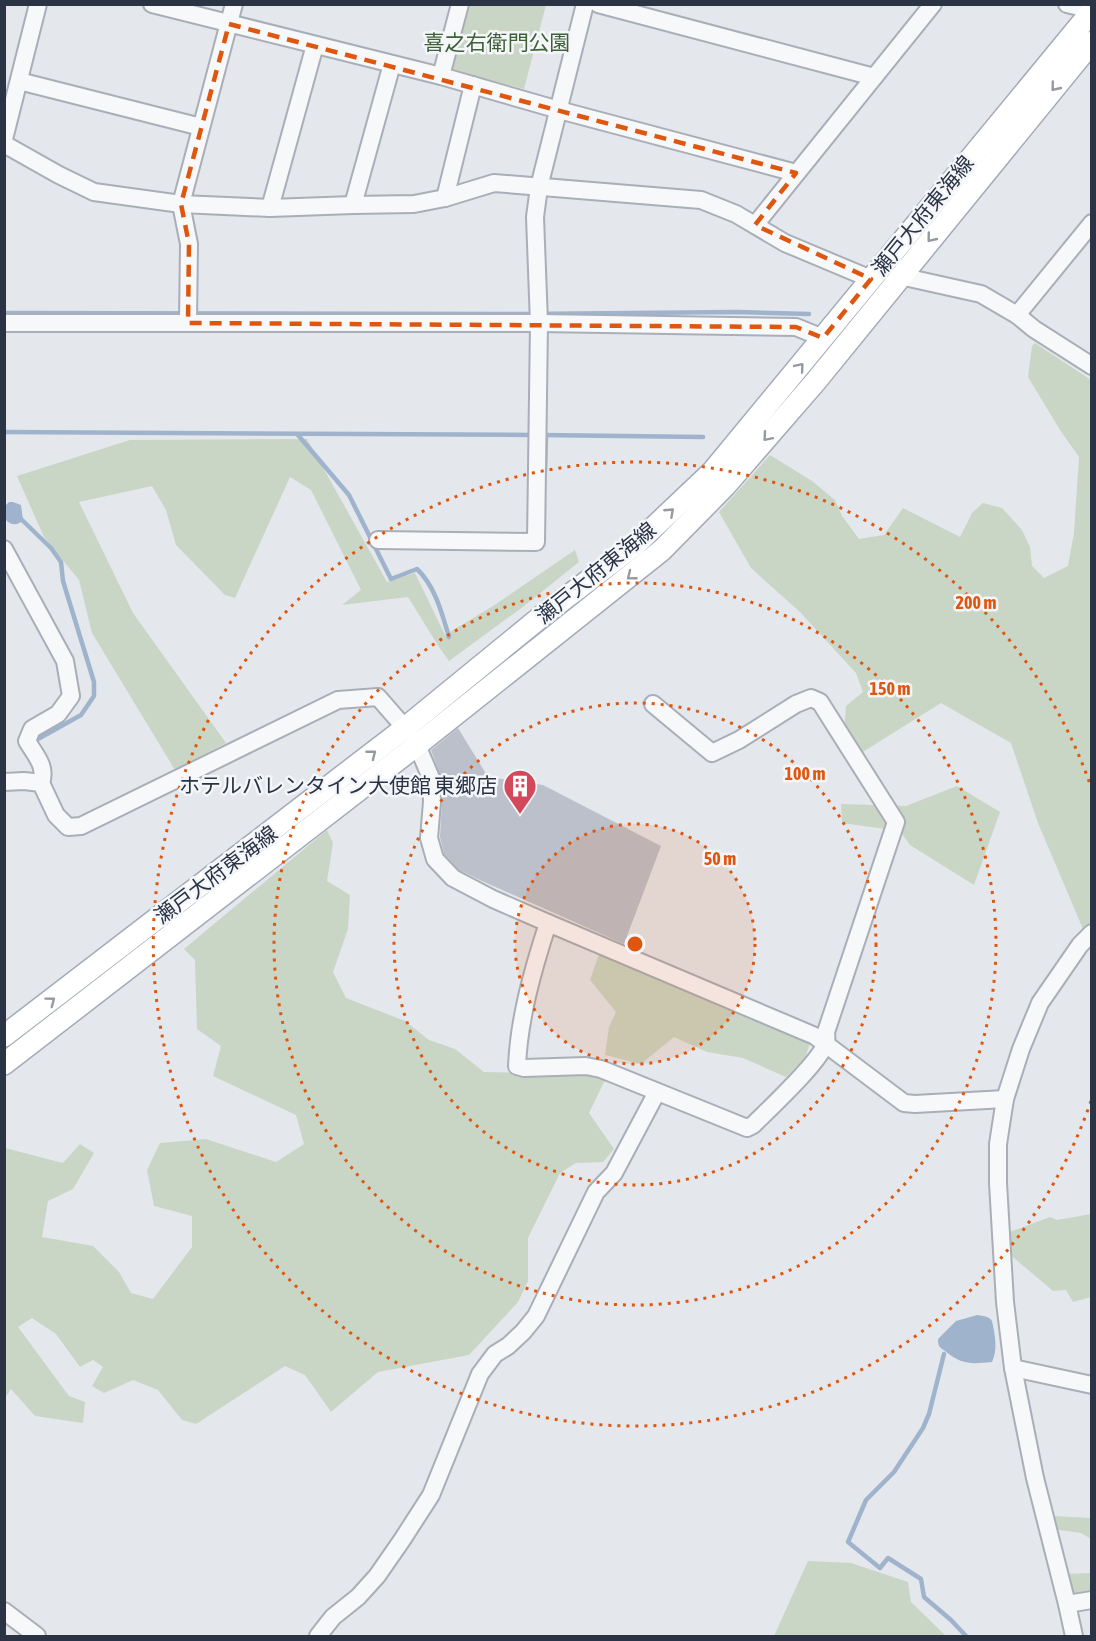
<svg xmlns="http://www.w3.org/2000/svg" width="1096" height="1641" viewBox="0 0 1096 1641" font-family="'Asap Condensed','Noto Sans JP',sans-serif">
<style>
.green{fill:#c9d6c5}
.water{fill:#9fb4cc}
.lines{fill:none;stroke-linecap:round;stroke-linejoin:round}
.stream{stroke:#9fb4cc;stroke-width:4.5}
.building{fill:#bbc0ca}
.minor-casing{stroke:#a9aeb7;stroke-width:20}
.major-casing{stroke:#a3abb8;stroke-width:24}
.minor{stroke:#f7f8fa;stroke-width:16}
.major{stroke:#fff;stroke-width:21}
.oneway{stroke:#959aa2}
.marked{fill:none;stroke:#df570f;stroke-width:4.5;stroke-dasharray:12 8;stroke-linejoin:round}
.ring{fill:none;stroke:#df570f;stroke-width:3;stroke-dasharray:3 6}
.labels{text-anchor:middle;stroke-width:5;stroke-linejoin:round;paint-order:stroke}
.park-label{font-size:21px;fill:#3f6138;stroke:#f4f6f9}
.street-label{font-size:21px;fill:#2b3445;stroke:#f4f6f9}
.poi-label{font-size:21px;fill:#2b3445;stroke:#f4f6f9;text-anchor:end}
.centre{fill:#df570f;stroke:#f4f6f9;stroke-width:3}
.ring-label{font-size:18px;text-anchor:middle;font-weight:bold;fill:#df570f;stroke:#f4f6f9;stroke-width:5;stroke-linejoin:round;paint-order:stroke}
</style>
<rect width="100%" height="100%" fill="#e4e7ec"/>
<g class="green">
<polygon points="468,5 546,5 524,89 451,70"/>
<polygon points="1035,343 1091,380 1092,921 1083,929 1038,823 1011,743 941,703 861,753 844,732 846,706 863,692 856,673 800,612 751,568 719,512 770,455 812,481 835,500 842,516 859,539 884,535 903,508 960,537 972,513 983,503 1002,508 1022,530 1030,547 1032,566 1044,578 1068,566 1074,533 1079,457 1060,430 1028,377 1032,346"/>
<polygon points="307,439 387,582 415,573 445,635 493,606 575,550 579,562 524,606 449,661 439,647 408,597 342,605 361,590 311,490 290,477 235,598 225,595 176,545 166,510 152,486 79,502 133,613 226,743 175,770 92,633 79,580 44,537 17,476 130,440"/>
<polygon points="957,786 1000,812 974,885 910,845 900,831 842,823 841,804 906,806"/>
<polygon points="327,830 333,843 327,881 350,895 348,929 333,972 346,998 405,1021 429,1040 455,1049 484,1072 584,1074 605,1080 589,1113 614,1149 603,1162 576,1163 560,1173 528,1238 528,1281 518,1302 469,1355 378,1372 331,1412 305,1375 285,1366 196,1424 182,1420 158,1390 133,1380 104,1393 92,1386 103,1367 93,1360 80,1367 56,1334 32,1318 18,1327 69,1396 85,1402 83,1423 35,1416 11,1389 5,1398 5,1148 63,1163 80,1144 94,1153 73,1189 48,1201 42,1237 93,1246 119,1272 131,1293 153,1299 192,1247 192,1216 154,1206 147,1170 160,1143 206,1139 276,1162 304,1144 296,1115 213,1076 221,1046 197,1029 195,960 184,949"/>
<polygon points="600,951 810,1043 805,1058 786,1077 743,1058 707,1052 674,1037 641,1064 605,1055 609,1027 616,1012 590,980"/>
<polygon points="1091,1214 1091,1297 1073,1302 1066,1290 1053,1291 1007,1252 1007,1233 1050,1217 1057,1220"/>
<polygon points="1052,1516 1091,1518 1091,1539 1081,1533 1059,1530"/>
<polygon points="808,1561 851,1563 908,1582 911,1602 946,1636 774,1636"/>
<polygon points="1091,1573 1091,1593 1073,1596 1065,1574"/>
</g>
<g class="water">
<path d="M9,502H13L21,505L23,520C17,527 7,525 4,516C4,513 5,509 5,506Z"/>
<path d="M977,1315C983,1316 989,1316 992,1321C995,1334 998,1350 992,1362C971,1364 962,1365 945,1351C939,1347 938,1346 938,1339L956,1321Z"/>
</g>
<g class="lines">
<g class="stream">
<polyline points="4,313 525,314 737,312 809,314"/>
<polyline points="4,432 533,435"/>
<path d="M298,435L349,495L391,579L417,569C435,586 442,613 449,637"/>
<polyline points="541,435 703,437"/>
<polyline points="545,471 546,435"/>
<polyline points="20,518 51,548 61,562 63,581 94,682 94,696 81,715 38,739"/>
<polyline points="944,1354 929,1414 923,1428 894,1472 866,1500 848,1542 880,1568 888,1558 921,1579 924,1597 951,1620 966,1636"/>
</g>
</g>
<polygon class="building" points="458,728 488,777 543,785 661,846 624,944 482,881 459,870 444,854 440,837 442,803 441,778 431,750"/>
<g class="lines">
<defs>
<g id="minor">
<polyline points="152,4 441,76 559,110 796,173"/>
<polyline points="598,4 874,77"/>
<polyline points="1067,4 1092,10"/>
<polyline points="441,76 460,4"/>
<polyline points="19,81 201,127"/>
<polyline points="4,139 38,4"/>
<polyline points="4,144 59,175 94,192 181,204 270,208 353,205 414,204 445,198 494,183 701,200 736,214 785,243 871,279"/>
<polyline points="445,198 473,85"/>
<polyline points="353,205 392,64"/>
<polyline points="270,208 315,45"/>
<polyline points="755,225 933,4"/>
<polyline points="900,276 981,294 1017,315 1034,329 1092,366"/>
<polyline points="1017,315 1092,223"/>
<polyline points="4,323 539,323 796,327 823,338"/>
<polyline points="188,323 189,244 181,204 234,4"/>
<polyline points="378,540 536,542 539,323 535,217 539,187 585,4"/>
<path d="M4,549L65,661L71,696L58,714L32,729L27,741C35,755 47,766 41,783"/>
<polyline points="4,782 24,781 41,783 56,815 68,827 81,826 338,700 378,697 405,728 417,745 431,778 432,802 429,838 435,859 453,878 493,899 548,923 815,1036 904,1103 915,1104 1005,1099"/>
<path d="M548,923C533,969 519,1018 517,1066L524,1068L586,1066L601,1069L747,1128L753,1125C769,1109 822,1060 826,1042C827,1039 826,1035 826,1032L896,822L820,702L811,698L796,704L739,740L712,753L653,704"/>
<polyline points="1013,1368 1092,1385"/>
<polyline points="1067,1604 1092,1600"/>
<polyline points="4,1611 37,1636"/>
<polyline points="318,1636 333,1617 358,1597 377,1576 402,1540 431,1495 480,1374 495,1354 508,1346 523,1332 536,1316 596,1192 614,1173 657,1092"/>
<polyline points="1074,1636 1067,1604 1035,1478 1013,1368 1005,1302 998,1183 998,1144 1005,1099 1021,1049 1040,1003 1080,945 1092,933"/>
</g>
<g id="major">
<polyline points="4,1036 405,728 542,616 635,545 713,471 1092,11"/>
<polyline points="4,1064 417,745 662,550 725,486 816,381 1092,42"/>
</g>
</defs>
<use href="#minor" class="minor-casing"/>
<use href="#major" class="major-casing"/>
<use href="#minor" class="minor"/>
<use href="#major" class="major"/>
</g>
<defs><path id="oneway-chevron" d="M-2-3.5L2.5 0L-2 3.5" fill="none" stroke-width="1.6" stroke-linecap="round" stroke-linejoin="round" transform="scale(1.5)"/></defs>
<g class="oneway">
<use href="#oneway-chevron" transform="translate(1055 87) rotate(129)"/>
<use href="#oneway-chevron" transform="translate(931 238) rotate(129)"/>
<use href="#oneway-chevron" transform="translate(800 367) rotate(-50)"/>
<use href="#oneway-chevron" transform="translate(767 437) rotate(131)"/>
<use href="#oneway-chevron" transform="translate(670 512) rotate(-43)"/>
<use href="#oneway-chevron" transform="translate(631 576) rotate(141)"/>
<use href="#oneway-chevron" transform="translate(372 754) rotate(-38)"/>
<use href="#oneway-chevron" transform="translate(51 1001) rotate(-37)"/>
</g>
<path class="marked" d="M229,24L796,173L755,225L871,279L823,338L796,327L188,323L189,244L181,204Z"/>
<circle cx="635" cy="944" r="120" fill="#df570f" fill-opacity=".12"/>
<g class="ring">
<circle cx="635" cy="944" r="120"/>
<circle cx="635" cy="944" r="241"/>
<circle cx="635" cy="944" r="361"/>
<path d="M1091 1101A482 482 0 1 1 1091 787"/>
</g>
<defs>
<symbol id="building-pin" viewBox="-11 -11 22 30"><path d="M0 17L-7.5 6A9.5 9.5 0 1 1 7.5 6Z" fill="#d1495b" stroke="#f4f6f9"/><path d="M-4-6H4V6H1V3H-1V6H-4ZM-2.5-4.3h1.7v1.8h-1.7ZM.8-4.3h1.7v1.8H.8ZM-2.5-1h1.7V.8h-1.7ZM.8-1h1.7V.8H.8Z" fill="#fff"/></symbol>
</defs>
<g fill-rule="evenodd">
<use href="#building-pin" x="501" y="767" width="38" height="52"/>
</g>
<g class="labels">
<g class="park-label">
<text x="497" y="50">喜之右衛門公園</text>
</g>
<g class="street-label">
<text transform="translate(923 216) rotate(-51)" y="7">瀬戸大府東海線</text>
<text transform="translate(596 573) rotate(-39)" y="7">瀬戸大府東海線</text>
<text transform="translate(216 875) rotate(-37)" y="7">瀬戸大府東海線</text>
</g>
<g class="poi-label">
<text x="497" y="793">ホテルバレンタイン大使館 東郷店</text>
</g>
</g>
<circle cx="635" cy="944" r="9" class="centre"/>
<g class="ring-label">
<text x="976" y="609">200 m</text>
<text x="890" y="695">150 m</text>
<text x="805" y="780">100 m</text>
<text x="720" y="865">50 m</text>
</g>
<rect width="1096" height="1641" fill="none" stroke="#2b3445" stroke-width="12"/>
</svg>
